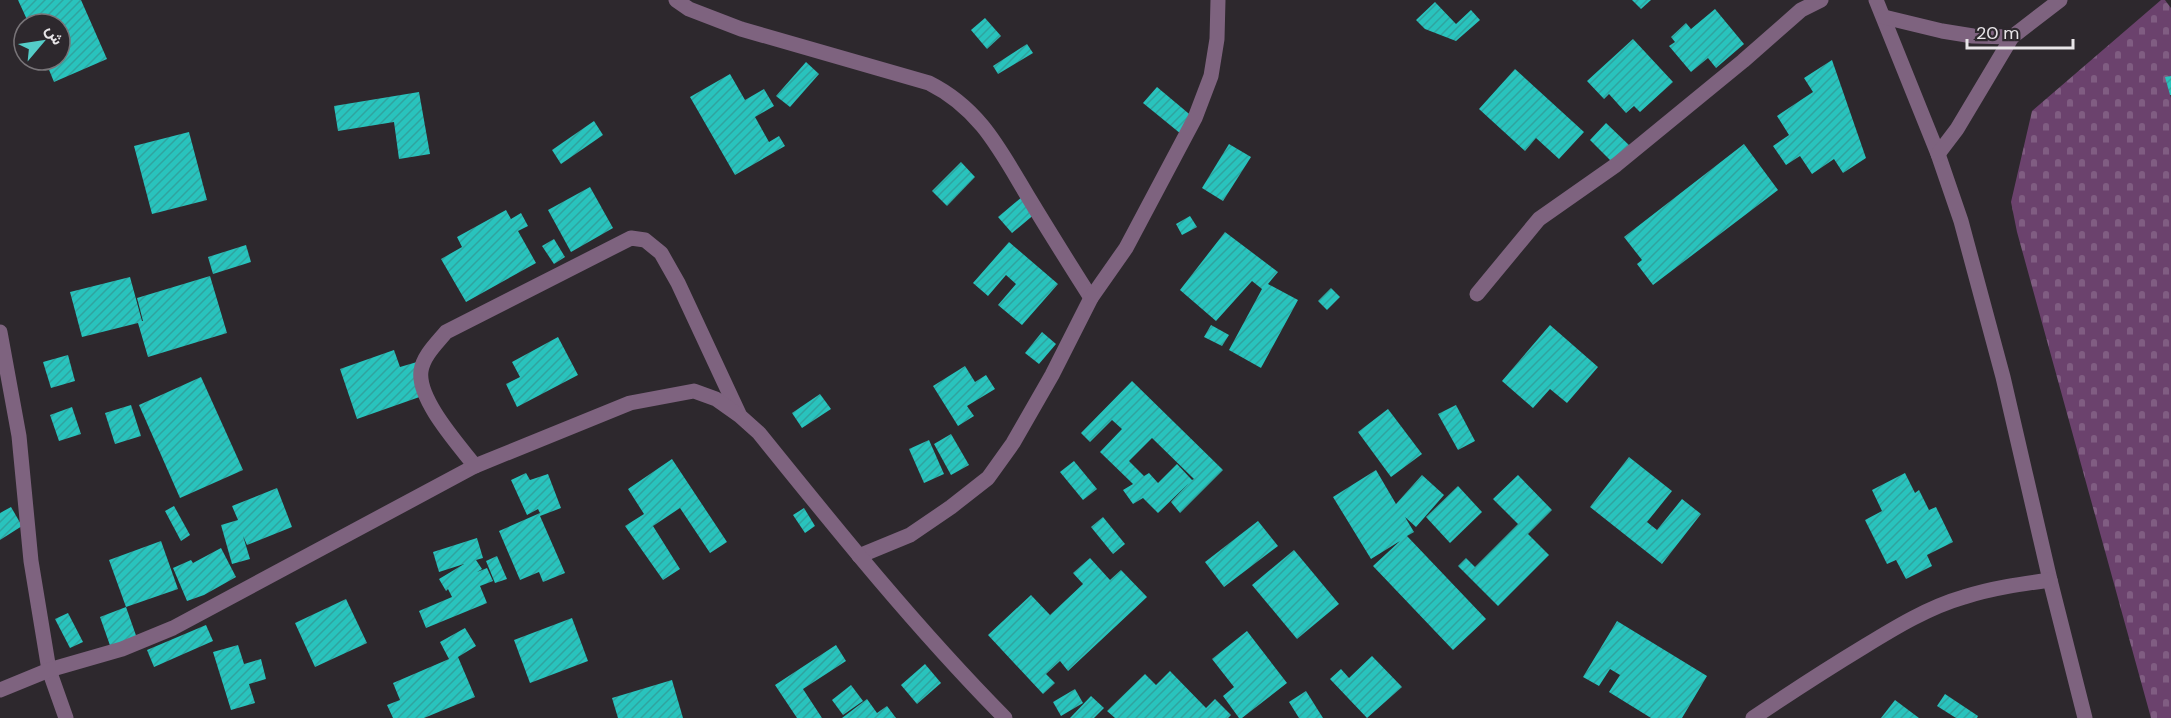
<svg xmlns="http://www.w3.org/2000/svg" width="2171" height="718" viewBox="0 0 2171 718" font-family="'DM Sans',Vazirmatn,sans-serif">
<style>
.cemetery{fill:url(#cemetery-stones)}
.building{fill:url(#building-hatch);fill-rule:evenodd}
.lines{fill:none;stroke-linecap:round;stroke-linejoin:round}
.minor{stroke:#7e637f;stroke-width:15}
</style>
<defs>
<pattern id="cemetery-stones" width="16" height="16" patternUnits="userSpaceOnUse" patternTransform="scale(1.5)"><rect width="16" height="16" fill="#6b426d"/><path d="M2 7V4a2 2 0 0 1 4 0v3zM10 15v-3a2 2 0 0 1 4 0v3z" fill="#805d82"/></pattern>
<pattern id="building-hatch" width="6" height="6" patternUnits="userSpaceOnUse" patternTransform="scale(1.5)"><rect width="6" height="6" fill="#29c3bd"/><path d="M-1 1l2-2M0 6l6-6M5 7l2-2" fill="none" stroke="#30a49f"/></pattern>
</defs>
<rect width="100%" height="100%" fill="#2d282d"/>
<polygon class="cemetery" points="2161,0 2165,0 2171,8 2171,76 2166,78 2171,98 2171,718 2151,718 2017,232 2011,202 2032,111"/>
<g class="building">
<polygon points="18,0 81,0 107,59 54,82 45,60 60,60 60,24 29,24"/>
<polygon points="1632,0 1651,0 1641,9"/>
<polygon points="1435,2 1456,24 1471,10 1480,20 1456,41 1425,29 1416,20"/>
<polygon points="1715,9 1744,44 1716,68 1708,58 1691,72 1669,46 1675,42 1671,37 1686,23 1691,29"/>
<polygon points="985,18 1001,36 987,49 971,30"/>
<polygon points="1633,39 1673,82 1640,112 1634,106 1626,113 1609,94 1604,99 1587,81"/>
<polygon points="1027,44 1033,53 998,74 993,66"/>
<polygon points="1832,60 1866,158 1843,173 1834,159 1812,174 1800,156 1786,165 1773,146 1789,135 1777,116 1813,92 1804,78"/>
<polygon points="806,62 819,74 790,107 776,96"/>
<polygon points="1515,69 1584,132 1559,159 1536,138 1525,151 1479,109"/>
<polygon points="730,74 745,100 764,89 774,106 755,117 769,142 779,136 785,146 735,175 690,97"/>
<polygon points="2171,76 2171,95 2170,95 2165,77"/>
<polygon points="1157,87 1194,118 1181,134 1143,103"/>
<polygon points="419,92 430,154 399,159 394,122 338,131 334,106"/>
<polygon points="594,121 603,135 561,164 552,150"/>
<polygon points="1606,123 1631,147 1614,164 1590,140"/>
<polygon points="189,132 207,200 152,214 134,146"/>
<polygon points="1229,144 1251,157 1223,201 1202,188"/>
<polygon points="1744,144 1778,190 1653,285 1637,264 1642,260 1624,237"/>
<polygon points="961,162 975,177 947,206 932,191"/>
<polygon points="590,187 613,228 571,252 548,210"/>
<polygon points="1022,197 1036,213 1012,233 998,217"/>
<polygon points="506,210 511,219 521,213 528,226 518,231 536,263 466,302 441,259 462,247 457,237"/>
<polygon points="1190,216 1197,227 1182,235 1176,224"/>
<polygon points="1225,232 1278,272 1268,284 1298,300 1261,368 1229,350 1262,289 1252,281 1216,321 1180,290"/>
<polygon points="554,239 565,257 554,264 542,246"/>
<polygon points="1009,242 1058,284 1022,325 998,305 1016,284 1006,275 988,296 973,283"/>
<polygon points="246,245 251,262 213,274 208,257"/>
<polygon points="210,276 227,333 148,357 138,323 82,337 70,292 130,277 142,321 143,321 137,298"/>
<polygon points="1331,288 1340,297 1327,310 1318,301"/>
<polygon points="1211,325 1229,335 1222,346 1204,337"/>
<polygon points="1550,325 1598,367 1567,403 1550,389 1533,408 1502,381"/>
<polygon points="1042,332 1056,344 1039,364 1025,353"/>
<polygon points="558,337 578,375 517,407 506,384 520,377 512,362"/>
<polygon points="394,350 400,367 417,362 428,394 357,419 340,369"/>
<polygon points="68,355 75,381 51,388 43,362"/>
<polygon points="965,366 975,382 986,375 995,389 967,406 974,416 958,426 933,386"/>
<polygon points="201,377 243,470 180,498 139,405"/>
<path d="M1132,381L1223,470L1180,513L1171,502L1189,483L1158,513L1143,498L1133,504L1123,490L1133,484L1100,452L1122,429L1112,420L1090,442L1081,433ZM1152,438L1194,479L1192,480L1177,464L1158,483L1149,473L1144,476L1129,461Z"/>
<polygon points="820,394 831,409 802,428 792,413"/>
<polygon points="131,405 141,436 115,444 105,413"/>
<polygon points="1456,405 1475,441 1458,450 1438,414"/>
<polygon points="72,407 81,434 59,441 50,415"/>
<polygon points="1388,409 1422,454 1391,477 1358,432"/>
<polygon points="951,434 969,465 951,475 934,444"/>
<polygon points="929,440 944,474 924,483 909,449"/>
<polygon points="1629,457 1672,491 1647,522 1657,530 1682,499 1701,514 1662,564 1590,507"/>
<polygon points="672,459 727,542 710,553 680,508 653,526 680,569 663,580 625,526 644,514 628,489"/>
<polygon points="1074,461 1097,489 1083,500 1060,472"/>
<polygon points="1376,470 1396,504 1422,475 1444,495 1416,527 1405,517 1414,532 1407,536 1486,619 1453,650 1373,566 1400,541 1371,559 1333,497"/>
<polygon points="526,473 530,480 548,474 561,508 540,516 565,573 543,582 539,572 520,580 499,531 540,513 538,509 527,515 511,480"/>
<polygon points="1905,473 1915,493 1919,490 1929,510 1936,507 1953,542 1927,555 1932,566 1906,579 1896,560 1887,564 1865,520 1882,511 1872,490"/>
<polygon points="1518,475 1552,510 1528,534 1549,555 1498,606 1458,566 1466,558 1475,567 1518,524 1493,499"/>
<polygon points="1458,486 1482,512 1450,543 1426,517"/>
<polygon points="277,488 292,527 247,545 243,536 250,559 232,564 221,525 238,520 232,506"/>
<polygon points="174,506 190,535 181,541 165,511"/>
<polygon points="11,507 22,526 0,540 0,513"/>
<polygon points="804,508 815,526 805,533 793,515"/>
<polygon points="1103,517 1125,544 1113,554 1091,527"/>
<polygon points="1258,521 1278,546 1224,587 1205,562"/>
<polygon points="477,538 483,558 476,560 482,569 477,572 487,568 493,581 480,586 487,603 426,628 419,611 452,597 448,589 446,591 439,579 464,564 439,572 433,552"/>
<polygon points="161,541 178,589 126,607 109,560"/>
<polygon points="221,548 236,577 204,595 187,601 173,568 191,560 193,563"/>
<polygon points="1294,550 1339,604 1297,639 1252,585"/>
<polygon points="497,556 507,579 495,583 486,561"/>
<polygon points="1090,558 1110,580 1121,570 1147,597 1068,671 1060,661 1046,674 1055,683 1043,694 988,635 1031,595 1050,615 1083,584 1073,573"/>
<polygon points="346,599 367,643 315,667 295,623"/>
<polygon points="126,607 139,644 113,654 100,617"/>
<polygon points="68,613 83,642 70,648 55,619"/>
<polygon points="572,618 588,661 530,683 514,640"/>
<polygon points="1617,621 1707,676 1682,718 1651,718 1609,692 1620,675 1610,669 1599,686 1583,677"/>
<polygon points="206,625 213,641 154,667 147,650"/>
<polygon points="465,628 476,646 458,657 475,697 424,718 393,718 387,705 400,700 393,683 449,659 440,642"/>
<polygon points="1247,631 1287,683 1242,718 1239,718 1223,696 1234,687 1212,659"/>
<polygon points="238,645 244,664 261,659 266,679 249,684 255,703 231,710 213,652"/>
<polygon points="836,645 846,661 803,689 822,718 797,718 775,685"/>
<polygon points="1372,656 1402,687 1367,718 1330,679 1341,669 1349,678"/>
<polygon points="925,664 941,683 917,704 901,685"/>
<polygon points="1170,671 1206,708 1215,699 1231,715 1228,718 1115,718 1107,711 1145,674 1156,685"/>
<polygon points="672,680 683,718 618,718 612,698"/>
<polygon points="851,685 863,701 843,715 832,700"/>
<polygon points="1075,689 1083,703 1061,716 1053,702"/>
<polygon points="1306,691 1323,718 1299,718 1289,702"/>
<polygon points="1945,694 1978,716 1977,718 1956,718 1937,706"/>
<polygon points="1091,696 1104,708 1094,718 1070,718"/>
<polygon points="867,699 877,713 887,706 896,718 842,718"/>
<polygon points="1895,700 1919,718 1881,718"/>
</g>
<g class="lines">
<g class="minor">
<path d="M676,0L689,9L741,29L929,83C981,109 1001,152 1030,200C1050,233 1070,265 1091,298"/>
<polyline points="1876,0 1938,154 1961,221 2003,377 2050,580 2085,718"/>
<polyline points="1884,17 1942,31 1973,36 2012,37"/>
<polyline points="1938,154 1957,129 2012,37 2060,0"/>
<polyline points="1477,294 1539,219 1616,165 1743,61 1801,10 1821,0"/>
<polyline points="0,332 19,436 31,561 49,670 66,718"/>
<path d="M475,466C458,444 417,399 421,371C423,356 437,343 446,332L631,238L645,240L661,253L678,283L739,414"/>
<polyline points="859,556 910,535 951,507 988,478 1013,443 1052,375 1091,298 1126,248 1195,118 1211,76 1217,39 1218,0"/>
<path d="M0,690L49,670L122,649L173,628L475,466L630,403L694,391L716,399L740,416L759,433C838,531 917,629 1005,718"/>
<path d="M1753,718C1790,693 1827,669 1865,646C1896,627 1929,607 1964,597C1992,588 2021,584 2050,580"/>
</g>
</g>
<g transform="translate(42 42) rotate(61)"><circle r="28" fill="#2d282d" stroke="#787478" stroke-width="1.5"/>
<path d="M0-4.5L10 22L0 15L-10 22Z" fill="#54cdc8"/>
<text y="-9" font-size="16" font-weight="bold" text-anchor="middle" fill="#e8e5e8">ش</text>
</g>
<path d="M1967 39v9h106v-9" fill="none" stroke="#e8e5e8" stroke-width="3"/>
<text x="1976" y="39" font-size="18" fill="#e8e5e8" stroke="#2d282d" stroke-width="4.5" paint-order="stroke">20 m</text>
</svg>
